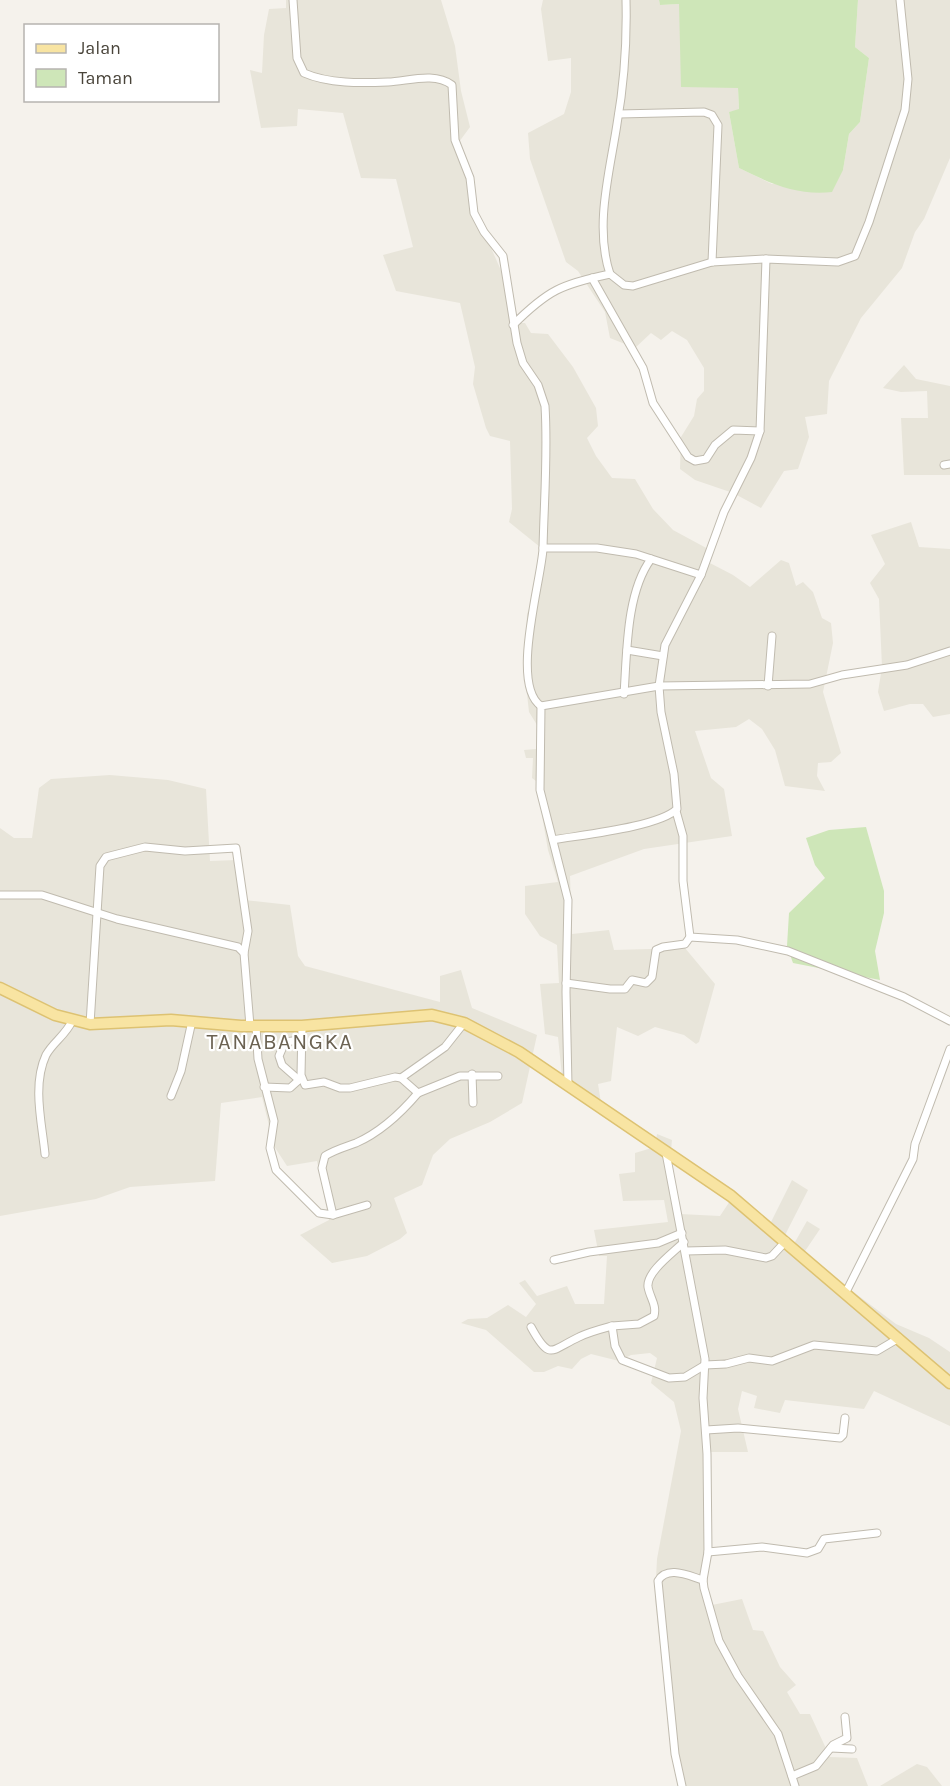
<svg xmlns="http://www.w3.org/2000/svg" width="950" height="1786" viewBox="0 0 950 1786" font-family="Karla,sans-serif">
<style>
.residential{fill:#e8e5da}
.green{fill:#cee6b8}
.lines{fill:none;stroke-linecap:round;stroke-linejoin:round}
.minor-casing{stroke:#c0bbaf;stroke-width:9}
.primary-casing{stroke:#ddc272;stroke-width:13}
.minor{stroke:#fff;stroke-width:7}
.primary{stroke:#f8e4a2;stroke-width:10}
.labels{text-anchor:middle;stroke-width:4.5;stroke-linejoin:round;paint-order:stroke}
.quarter-label{font-size:22px;letter-spacing:1.5px;fill:#6b6252;stroke:#fff}
</style>
<rect width="100%" height="100%" fill="#f5f2ec"/>
<g class="residential">
<polygon points="286,0 441,0 455,46 461,91 470,127 459,142 476,214 507,284 513,323 525,323 531,333 548,334 573,367 596,408 598,426 587,438 596,456 612,478 635,479 653,509 673,530 710,550 708,562 733,575 750,587 781,560 789,563 796,586 803,582 813,592 822,618 831,623 833,643 823,692 841,753 831,762 818,763 817,776 825,791 785,786 775,750 762,729 749,719 736,727 695,731 711,778 724,789 732,836 644,849 570,876 572,934 609,930 614,950 685,948 715,984 699,1042 696,1044 684,1035 655,1027 638,1036 617,1027 611,1081 598,1084 601,1103 563,1086 558,1037 545,1034 540,984 559,983 557,945 540,936 525,914 525,886 558,882 548,850 536,781 532,778 533,758 526,758 524,750 536,749 537,725 529,712 525,676 527,614 536,590 540,547 509,522 512,509 510,441 490,436 486,428 473,384 475,367 460,303 396,291 383,255 413,247 396,179 361,178 343,113 298,109 297,126 261,128 250,70 262,73 264,35 269,9 286,8"/>
<polygon points="543,0 659,0 660,5 679,4 738,88 739,110 729,112 739,168 772,184 843,170 849,134 860,122 869,58 855,47 858,0 950,0 950,158 924,219 915,232 902,268 861,318 829,381 827,414 805,417 809,437 798,469 784,471 761,508 733,493 695,480 680,469 681,437 694,416 697,399 704,391 704,368 687,340 672,331 661,340 651,333 635,348 610,338 605,312 578,271 566,262 530,159 528,133 564,114 571,92 571,58 548,61 541,9"/>
<polygon points="904,365 916,379 950,386 950,475 904,475 901,418 928,418 927,391 901,392 883,388"/>
<polygon points="911,522 919,547 950,549 950,714 933,717 923,704 910,704 884,711 878,692 882,667 879,599 870,583 885,564 871,535"/>
<polygon points="110,775 168,780 206,789 210,861 237,860 244,900 290,905 298,956 305,966 440,1002 440,976 461,970 472,1008 537,1035 522,1103 490,1122 450,1139 433,1155 422,1185 394,1198 407,1233 400,1239 367,1256 332,1263 300,1235 329,1220 317,1161 287,1166 274,1146 262,1097 221,1103 215,1181 130,1187 96,1199 0,1216 0,828 14,838 32,838 39,788 51,779"/>
<polygon points="657,1134 672,1140 669,1170 680,1214 720,1216 732,1198 768,1228 792,1180 808,1190 782,1241 791,1249 807,1221 820,1229 803,1254 896,1324 929,1338 950,1352 950,1426 874,1391 864,1409 785,1400 780,1413 754,1408 757,1396 742,1391 738,1409 748,1452 711,1452 707,1591 712,1605 742,1599 753,1630 763,1631 780,1667 796,1685 787,1692 800,1714 810,1714 830,1757 857,1758 868,1786 679,1786 667,1712 655,1598 657,1559 681,1431 674,1402 651,1383 657,1358 650,1353 631,1355 619,1361 591,1354 581,1359 572,1369 558,1366 544,1372 534,1372 486,1330 461,1323 468,1319 487,1318 508,1305 526,1317 536,1304 519,1283 525,1280 537,1296 567,1286 575,1304 604,1304 607,1256 599,1256 594,1230 668,1222 664,1200 623,1201 619,1174 635,1172 635,1153 655,1147"/>
<polygon points="917,1764 927,1767 942,1786 880,1786"/>
</g>
<g class="green">
<path d="M659,0H858L855,47L869,58L860,122L849,134L843,170L832,192C798,196 769,183 739,168L729,112L739,109L738,88L681,87L679,4L660,5Z"/>
<polygon points="866,827 884,891 884,913 875,951 880,980 793,963 787,946 789,913 825,878 815,865 806,838 829,830"/>
</g>
<g class="lines">
<defs>
<g id="minor">
<path d="M293,0L297,58L304,73C329,84 361,83 388,82C409,81 434,72 452,85L455,140L470,178L474,213L484,232L503,256L517,343L523,363L538,385L545,406C548,453 544,502 543,549C541,582 510,685 541,706"/>
<polyline points="619,114 704,112 712,115 718,125 712,262"/>
<path d="M610,274C594,226 610,171 617,124C624,84 627,40 626,0"/>
<polyline points="592,278 643,368 653,403 688,457 695,461 706,459 715,445 733,430 760,431"/>
<path d="M513,325C548,290 562,284 610,274L624,285L633,286L712,262L766,259L838,262L855,256L869,222L905,110L908,79L900,0"/>
<polyline points="944,465 950,464"/>
<polyline points="543,548 597,548 636,554 701,575"/>
<polyline points="627,650 663,656"/>
<polyline points="768,686 772,636"/>
<path d="M624,694C627,653 626,593 651,559"/>
<polyline points="676,811 683,836 683,881 690,937 737,940 788,951 904,997 950,1021"/>
<path d="M553,840C580,835 659,827 677,809L674,774L661,712L659,686L665,645L701,575L724,512L751,458L760,431L766,259"/>
<polyline points="0,895 42,895 117,919 238,947 244,953 250,1026"/>
<polyline points="566,983 610,989 625,989 632,980 646,983 652,977 656,950 663,947 685,944 690,937"/>
<polyline points="90,1024 100,866 106,857 145,847 185,851 236,848 248,931 244,953"/>
<polyline points="256,1026 258,1059 274,1121 270,1148 276,1170 319,1213 333,1215 367,1205"/>
<polyline points="302,1026 301,1075 305,1085 324,1082 340,1088 350,1088 395,1077 401,1078 418,1093 460,1076 498,1076"/>
<polyline points="472,1074 473,1103"/>
<polyline points="401,1078 445,1047 464,1023"/>
<polyline points="299,1080 282,1065 279,1056 285,1042 300,1040"/>
<polyline points="568,1085 566,992 568,900 540,790 541,706 659,686 810,684 842,675 907,665 950,651"/>
<polyline points="264,1087 290,1088 300,1079"/>
<polyline points="171,1096 181,1071 192,1021"/>
<polyline points="666,1153 705,1359 703,1398 707,1454 708,1552 703,1580 704,1588 719,1641 738,1676 778,1734 795,1786"/>
<path d="M45,1154C42,1123 32,1085 46,1055C53,1042 66,1035 72,1021"/>
<path d="M333,1215L322,1168L325,1156C334,1150 345,1147 356,1143C381,1132 401,1113 418,1093"/>
<path d="M684,1242C674,1252 646,1272 648,1287C650,1298 657,1305 654,1316L639,1324L612,1326L615,1346L622,1360L669,1378L685,1377L705,1365L726,1364L749,1358L772,1361L814,1345L877,1351L899,1338"/>
<polyline points="686,1251 725,1250 766,1258 772,1256 786,1241"/>
<polyline points="554,1260 589,1252 658,1243 682,1233"/>
<polyline points="846,1292 913,1159 915,1144 950,1049"/>
<path d="M531,1327C550,1362 551,1350 579,1337C589,1332 601,1329 612,1326"/>
<polyline points="706,1430 738,1428 840,1438 843,1435 845,1418"/>
<polyline points="708,1552 762,1547 807,1553 818,1549 824,1539 877,1533"/>
<polyline points="831,1748 852,1749"/>
<polyline points="792,1776 816,1766 833,1745 847,1738 845,1717"/>
<path d="M682,1786L675,1754L658,1581C667,1565 689,1576 703,1580"/>
</g>
<polyline id="primary" points="0,988 55,1015 90,1024 171,1020 241,1026 302,1026 432,1015 464,1023 519,1052 731,1196 950,1383"/>
</defs>
<use href="#minor" class="minor-casing"/>
<use href="#primary" class="primary-casing"/>
<use href="#minor" class="minor"/>
<use href="#primary" class="primary"/>
</g>
<g class="labels">
<g class="quarter-label">
<text x="280" y="1049">TANABANGKA</text>
</g>
</g>
<rect x="24" y="24" width="195" height="78" fill="#ffffff" stroke="#b6b4b0" stroke-width="1.5"/>
<rect x="36" y="44" width="30" height="9" fill="#f8e4a2" stroke="#b6b4b0" stroke-width="1.5"/>
<text x="78" y="54" font-size="18" fill="#49443a">Jalan</text>
<rect x="36" y="69" width="30" height="18" fill="#cee6b8" stroke="#b6b4b0" stroke-width="1.5"/>
<text x="78" y="84" font-size="18" fill="#49443a">Taman</text>
</svg>
